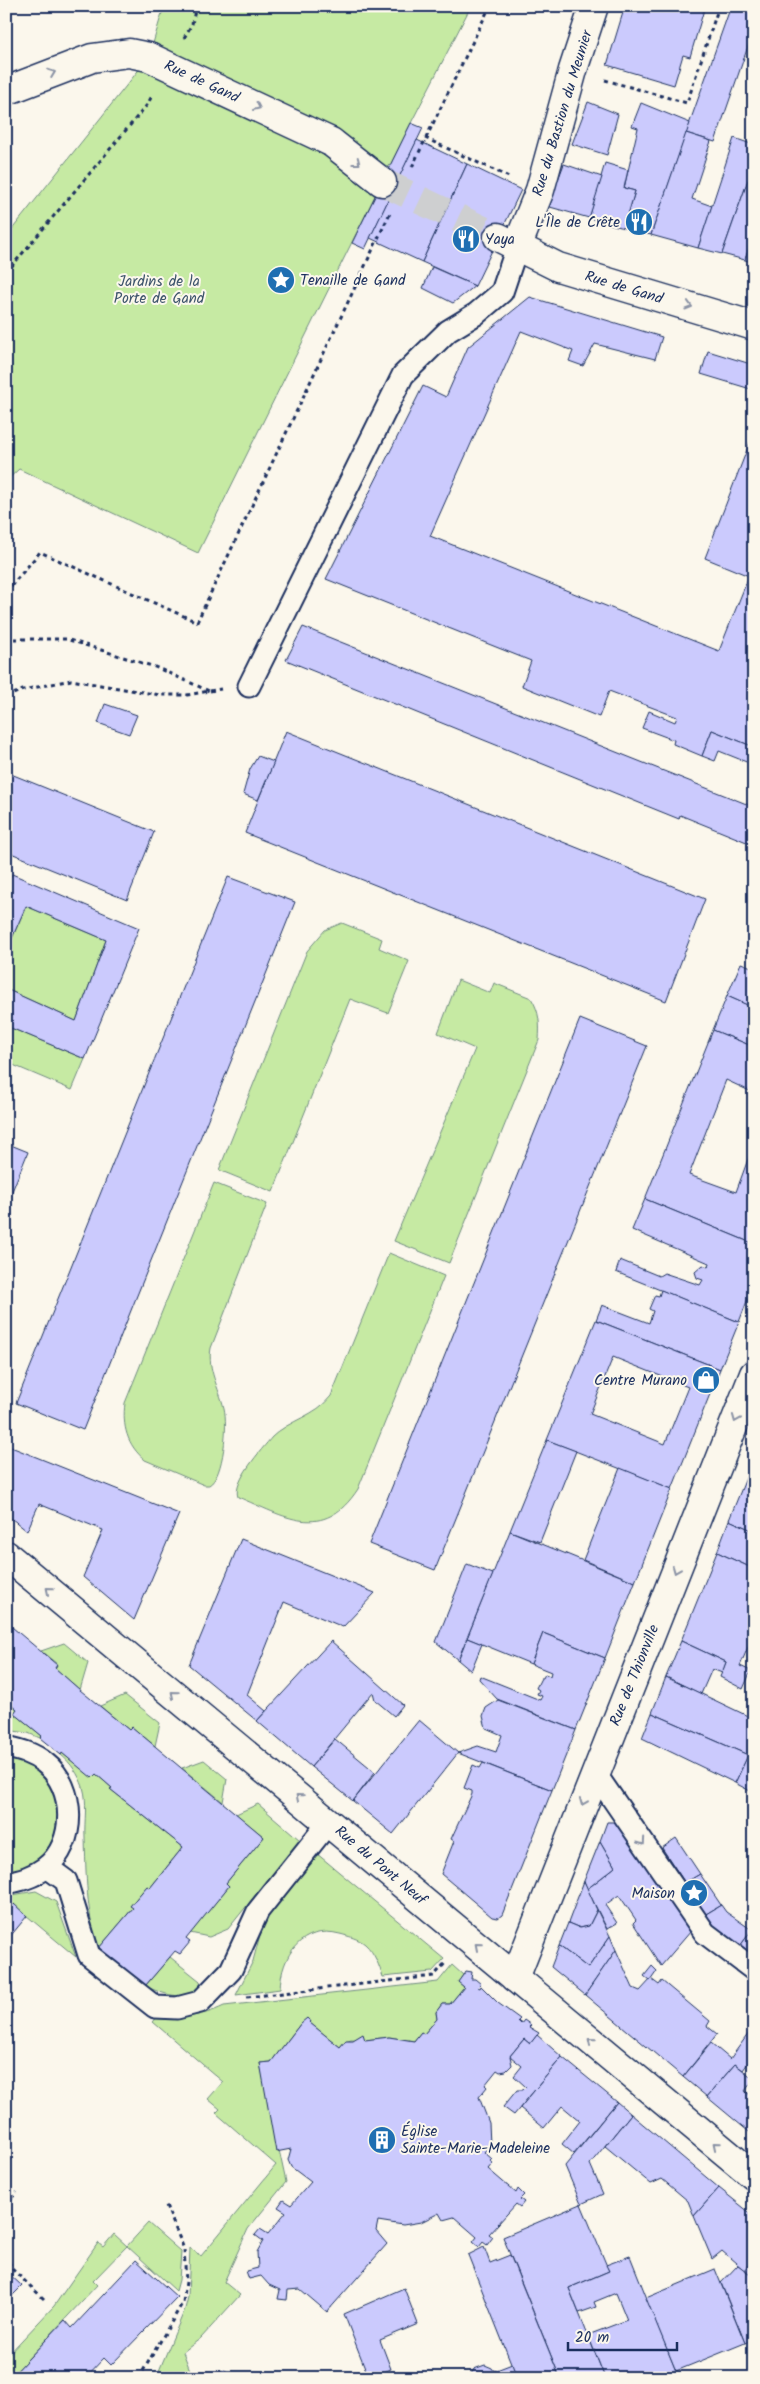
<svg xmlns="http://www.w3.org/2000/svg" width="760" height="2384" viewBox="0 0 760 2384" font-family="Kalam,sans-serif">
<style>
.green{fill:#c6eaa3;stroke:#708c80}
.building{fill:#cbcafd;stroke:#1b2f5e;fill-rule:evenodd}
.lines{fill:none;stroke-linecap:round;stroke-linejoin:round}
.street-tunnel{stroke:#cecfd0;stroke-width:28;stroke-dasharray:28 14;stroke-linecap:butt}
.lane-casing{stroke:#1b2f5e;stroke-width:25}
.street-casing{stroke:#1b2f5e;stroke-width:31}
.path{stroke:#1b2f5e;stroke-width:3;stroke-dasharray:4 4;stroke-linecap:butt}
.lane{stroke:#fbf7ec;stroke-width:21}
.street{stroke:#fbf7ec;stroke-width:28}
.street-bridge-casing{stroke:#1b2f5e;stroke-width:31;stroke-linecap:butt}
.street-bridge{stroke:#fbf7ec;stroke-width:28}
.oneway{stroke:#8b93a5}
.labels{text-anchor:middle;stroke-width:4;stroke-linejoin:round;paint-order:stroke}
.street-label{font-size:15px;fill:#1b2f5e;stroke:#fbf7ec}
.poi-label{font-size:15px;fill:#1b2f5e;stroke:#fbf7ec;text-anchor:end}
.park-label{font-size:15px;fill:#3d546c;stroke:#fbf7ec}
</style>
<rect width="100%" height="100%" fill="#fbf7ec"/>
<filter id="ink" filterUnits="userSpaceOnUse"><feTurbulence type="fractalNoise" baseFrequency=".02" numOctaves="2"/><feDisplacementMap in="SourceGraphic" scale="10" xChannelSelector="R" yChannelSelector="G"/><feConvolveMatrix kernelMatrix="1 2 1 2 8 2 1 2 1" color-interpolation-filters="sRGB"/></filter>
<g filter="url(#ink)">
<g class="green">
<polygon points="164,6 471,6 411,123 198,553 19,469 6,481 6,237 149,57"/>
<polygon points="26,906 106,940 76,1021 6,989 6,952"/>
<polygon points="342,923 382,939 379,948 409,961 388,1013 350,999 273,1192 219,1170 307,951 325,930"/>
<path d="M458,980L490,993L494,983L531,998C540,1012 540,1025 539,1040L449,1263L394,1241L475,1049L438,1033Z"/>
<polygon points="6,1026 85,1059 72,1090 6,1062"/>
<path d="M214,1183L267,1204L211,1348C207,1369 219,1388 224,1408C228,1424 224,1477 209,1485H204L145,1460C127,1445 122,1426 125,1403Z"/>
<path d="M389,1253L444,1276L358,1489C323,1543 284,1516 238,1497C232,1482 262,1449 272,1437C289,1420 316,1416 331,1396Z"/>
<polygon points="64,1643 88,1663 80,1690 55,1668 57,1664 41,1651"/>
<polygon points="125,1695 160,1723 155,1746 132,1727 129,1730 100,1706"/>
<polygon points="6,1700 17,1709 14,1713 42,1736 40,1738 28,1733 6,1730"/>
<path d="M62,1753L92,1777L96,1774L112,1788L110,1789L183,1847L150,1888L147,1886L131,1905L133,1908L99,1948C86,1915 86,1873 85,1837C84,1821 88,1803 83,1787C79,1775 71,1763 61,1755Z"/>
<path d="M6,1756C14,1759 24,1760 32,1764C69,1784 64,1840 35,1863C28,1869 15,1871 6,1874Z"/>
<polygon points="204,1760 227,1779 223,1802 182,1768"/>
<polygon points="258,1804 300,1840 228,1929 209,1937 190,1933 229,1886 226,1883 264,1837 236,1814"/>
<path d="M316,1853L444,1959L432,1972L383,1977C379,1966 375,1953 365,1944C359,1939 348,1936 340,1934C302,1924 281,1956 280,1989L236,1995L253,1961L265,1916Z"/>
<polygon points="36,1891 56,1902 76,1957 14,1905 6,1913 6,1896"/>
<path d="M170,1957L200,1981L202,1991C181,2000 165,1995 145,1986Z"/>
<path d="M452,1965L463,1975L458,1982L464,1987L450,2004H442L436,2012L437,2019L424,2034L421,2032L414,2041L389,2037L365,2040L351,2039L345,2041L340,2047L310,2023L311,2021L307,2019L301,2023L271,2062L260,2063L286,2182L248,2229L224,2282L240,2295L201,2338L183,2352L193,2378H156L185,2309L188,2297L190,2248L201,2256L276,2165L216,2113L220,2109L208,2099L223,2082L153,2022L159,2015C184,2018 201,2017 224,2006L438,1982Z"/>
<polygon points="148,2223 181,2252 179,2280 176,2291 127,2246 93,2281 97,2285 10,2378 6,2378 6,2357 54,2306 98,2243 103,2247 114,2234 127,2246"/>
</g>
<g class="building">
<polygon points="625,6 705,6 690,57 683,55 674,85 607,65"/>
<polygon points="731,6 742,6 754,11 754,29 715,142 686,133"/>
<polygon points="588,102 618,114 607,155 572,144"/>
<polygon points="641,103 690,123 651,235 624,228 635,191 624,188 638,128 632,126"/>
<polygon points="411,123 423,128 365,249 352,243"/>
<polygon points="686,133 711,141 692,199 712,206 698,248 651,235"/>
<polygon points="734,138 754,145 754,181 748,180 722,254 698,248"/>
<polygon points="417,140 467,164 422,262 370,238"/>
<polygon points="605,163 628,170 624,188 635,191 624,228 589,218"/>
<polygon points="467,164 521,190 475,286 422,262"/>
<polygon points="564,164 602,177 589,218 550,207 549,203"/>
<polygon points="748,180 754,181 754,232 745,260 722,254"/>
<polygon points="754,232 754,263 745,260"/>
<polygon points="432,267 475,286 453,303 423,288"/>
<polygon points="530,297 662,337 655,359 595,344 583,366 569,361 573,351 521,331 430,536 719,651 749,576 705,558 750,442 754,444 754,747 712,730 702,756 673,744 674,740 642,728 649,711 675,722 677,717 609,691 599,717 522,686 531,661 326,579 423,386 446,397 468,347"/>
<polygon points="708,351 754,365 754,390 701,374"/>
<polygon points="303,627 754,807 754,845 680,815 679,819 286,660"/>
<polygon points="105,704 137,715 129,734 98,723"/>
<polygon points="712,730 754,747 754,765 719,751 715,761 702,756"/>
<polygon points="286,731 705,899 666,1001 245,833"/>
<polygon points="258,756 274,762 258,800 243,794 250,769"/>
<polygon points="6,772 154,832 127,900 6,851"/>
<polygon points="12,874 139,928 85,1059 6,1026 6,989 76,1021 106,940 26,906 6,952 6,888"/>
<polygon points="228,877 295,902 83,1430 16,1403"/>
<polygon points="741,963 754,968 754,989 747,1005 727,996"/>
<polygon points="727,996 754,1008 751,1024 754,1025 754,1047 713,1030"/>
<polygon points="580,1019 647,1046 435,1570 369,1544"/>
<polygon points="713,1030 754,1047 754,1093 726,1080 689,1175 736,1192 754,1143 754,1244 645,1199"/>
<polygon points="6,1143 28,1152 6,1206"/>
<polygon points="645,1199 754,1244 754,1283 739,1322 616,1272 620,1260 659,1276 664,1273 700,1285 703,1280 697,1278 695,1272 703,1265 708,1267 709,1263 632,1230"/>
<polygon points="661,1290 739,1322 720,1369 596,1320 602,1305 649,1323 653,1311 649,1309 655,1295 659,1296"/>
<path d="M596,1320L720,1369L672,1489L547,1440ZM613,1357L688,1387L665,1444L590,1414Z"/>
<polygon points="547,1440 576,1451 540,1542 510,1531"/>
<polygon points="6,1445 179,1514 134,1620 83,1577 103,1530 39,1504 27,1531 6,1514 6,1500 9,1493 6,1492"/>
<polygon points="754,1457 754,1476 748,1473"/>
<polygon points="620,1468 672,1489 635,1582 583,1560"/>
<polygon points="748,1473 754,1476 754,1531 729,1520"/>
<polygon points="729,1520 754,1531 754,1569 717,1552"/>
<polygon points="510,1531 635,1582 605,1658 543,1633 531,1664 467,1638"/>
<polygon points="241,1539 375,1593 343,1627 284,1602 247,1695 266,1711 257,1721 189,1665"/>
<polygon points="717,1552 754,1569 754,1633 740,1666 751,1671 743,1689 720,1677 726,1662 681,1641"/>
<polygon points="467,1564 493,1574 458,1660 436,1642"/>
<polygon points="6,1622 57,1665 55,1668 80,1690 129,1730 132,1727 264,1837 226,1883 229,1886 186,1939 190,1942 180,1954 175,1951 145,1986 99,1948 133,1908 130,1906 147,1886 150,1888 183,1847 110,1789 112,1788 96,1774 92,1778 62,1753 61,1755 40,1738 42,1736 14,1713 17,1709 6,1700"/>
<polygon points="543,1633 605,1658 576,1730 497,1699 479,1679 480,1676 540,1700 542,1696 537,1694 539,1690 536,1688 541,1678 543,1678 545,1674 550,1676 551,1672 531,1664"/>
<polygon points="467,1638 482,1644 471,1671 458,1660"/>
<polygon points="331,1641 403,1705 394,1716 375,1700 373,1692 311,1767 257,1721"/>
<polygon points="681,1641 726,1662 722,1673 712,1669 701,1694 666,1677"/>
<polygon points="666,1677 754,1719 754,1793 735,1783 748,1755 652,1713"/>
<polygon points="498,1700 576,1730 552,1790 458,1753 478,1746 496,1752 502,1735 486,1728 483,1716 486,1708"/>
<polygon points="652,1713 748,1755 735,1783 642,1738"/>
<polygon points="419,1720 458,1753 393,1834 353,1801"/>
<polygon points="335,1739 375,1772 353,1801 311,1767"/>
<polygon points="483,1763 552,1790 502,1915 498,1918 492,1917 441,1874 454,1841 451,1839 472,1794 472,1791 464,1788 473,1765 480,1768"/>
<polygon points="607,1822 617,1822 691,1931 661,1966 633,1923 636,1920 619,1895 605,1905 617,1923 607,1929 587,1889 615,1867 600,1841"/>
<polygon points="676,1838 700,1874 685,1883 662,1848"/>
<polygon points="600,1841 615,1867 587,1889 584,1881"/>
<polygon points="700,1874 721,1905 706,1914 685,1883"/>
<polygon points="584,1881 597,1910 589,1926 580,1928 568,1923"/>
<polygon points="14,1904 27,1916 8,1939 6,1937 6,1913"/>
<polygon points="721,1905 726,1912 752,1930 740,1946 716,1928 706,1914"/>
<polygon points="597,1910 610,1936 588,1968 559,1946 568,1923 580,1928 589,1926"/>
<polygon points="752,1930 754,1932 754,1955 740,1946"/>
<polygon points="610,1936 616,1950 585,1995 551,1967 559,1946 588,1968"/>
<polygon points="616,1950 633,1988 640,1991 651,1979 659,1985 662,1981 710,2021 707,2026 717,2034 683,2077 585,1995"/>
<polygon points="652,1966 657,1971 650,1981 644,1976"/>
<polygon points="466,1971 472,1972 471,1979 475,1979 481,1984 478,1987 480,1988 481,1986 498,2003 520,2019 518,2021 521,2024 524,2020 531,2025 529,2027 539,2033 530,2044 524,2039 510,2056 512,2065 506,2071 500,2072 497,2070 485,2085 487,2087 479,2097 489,2123 490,2145 484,2152 492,2159 490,2161 493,2163 488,2169 516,2193 518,2189 524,2195 520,2199 524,2202 520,2207 516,2204 489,2234 493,2237 487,2245 483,2242 479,2247 473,2242 477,2237 454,2217 443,2220 439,2213 421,2222 403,2225 378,2221 376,2231 387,2244 327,2312 300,2289 288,2290 287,2300 278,2299 280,2290 269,2285 261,2276 249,2279 246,2271 258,2268 257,2252 263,2241 255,2235 260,2229 268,2234 286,2212 278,2207 283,2200 291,2205 311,2182 291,2167 288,2160 291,2149 276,2152 260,2063 271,2062 301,2023 307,2018 311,2022 310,2023 340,2047 346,2040 353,2040 363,2034 365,2040 389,2037 414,2041 421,2032 424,2034 437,2019 436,2012 442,2004 450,2004 464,1987 458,1982"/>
<polygon points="754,2026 754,2055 743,2070 735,2064 707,2097 683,2077 711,2043 730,2059"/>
<polygon points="537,2035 562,2057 514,2115 503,2107 517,2090 523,2090 526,2087 514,2076 522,2066 510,2056 524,2039 530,2044"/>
<polygon points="562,2057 617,2102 574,2154 562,2144 580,2121 562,2106 544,2128 520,2108"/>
<polygon points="735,2064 754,2079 745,2091 754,2098 754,2136 707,2097"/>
<polygon points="617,2102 631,2114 590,2164 603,2194 581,2204 565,2166"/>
<polygon points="631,2114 719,2188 694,2216 688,2201 662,2179 651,2184 605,2146"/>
<polygon points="719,2188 754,2216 754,2259 744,2270 722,2251 712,2259 694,2216"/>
<polygon points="581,2204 609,2271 569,2288 605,2378 560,2378 503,2237"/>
<polygon points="484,2247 490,2263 510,2255 560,2378 517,2378 468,2255"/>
<polygon points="630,2256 676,2371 660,2378 605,2378 588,2335 627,2320 616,2293 594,2302 596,2307 579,2313 569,2288 609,2271 606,2265"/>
<polygon points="754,2259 754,2277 744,2270"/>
<polygon points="136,2260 177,2297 111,2365 104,2358 85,2378 10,2378 65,2320 72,2328"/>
<polygon points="738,2265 754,2277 754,2283 749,2285 754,2298 754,2339 745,2343 721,2283"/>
<polygon points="715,2269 745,2343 676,2371 646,2298"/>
<polygon points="6,2271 22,2286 6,2302"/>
<polygon points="404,2288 418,2324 380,2340 391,2369 369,2378 344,2314"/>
<polygon points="512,2364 517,2378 469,2378 474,2369 485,2365 492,2368 494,2371"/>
<polygon points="225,2370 229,2378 205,2378"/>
</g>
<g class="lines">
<polyline class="street-tunnel" points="382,182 498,237"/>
<defs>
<g id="lane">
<polyline points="249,686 403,375 448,331 476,314 502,292 517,247"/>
<path d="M6,1747C20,1750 33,1753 45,1763C76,1787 77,1844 45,1868C33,1877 21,1880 6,1883"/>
<polyline points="595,1773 705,1933 754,1970"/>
<polyline points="47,1867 66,1881 89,1955 155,2007 177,2008 200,2002 231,1970 258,1911 329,1822"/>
</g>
<g id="street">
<polyline points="6,91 92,58 129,53 149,57"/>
<polyline points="331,142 382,182"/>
<polyline points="498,237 558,267 754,326"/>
<polyline points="517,247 540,190 573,70 594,6"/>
<polyline points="6,1555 754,2176"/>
<polyline points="515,1978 754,1374"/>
</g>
</defs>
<use href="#lane" class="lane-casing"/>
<use href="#street" class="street-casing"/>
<g class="path">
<polyline points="184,38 192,24 196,6"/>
<polyline points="605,80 687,103 719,6"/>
<polyline points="425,138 509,177"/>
<polyline points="412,167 490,6"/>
<polyline points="6,273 147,105 153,94"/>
<polyline points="6,592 40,552 197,622 390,213"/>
<polyline points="6,639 66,639 155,667 209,691"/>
<polyline points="6,697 23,690 71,680 160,695 187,695 221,689"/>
<polyline points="247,1997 434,1976 446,1962"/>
<polyline points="6,2204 17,2192"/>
<polyline points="6,2254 12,2269 44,2299"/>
<polyline points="139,2378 183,2302 186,2282 184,2249 165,2203"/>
</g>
<use href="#lane" class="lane"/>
<use href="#street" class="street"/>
<defs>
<polyline id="street-bridge" points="149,57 331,142"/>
</defs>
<use href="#street-bridge" class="street-bridge-casing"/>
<use href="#street-bridge" class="street-bridge"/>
</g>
<defs><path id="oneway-chevron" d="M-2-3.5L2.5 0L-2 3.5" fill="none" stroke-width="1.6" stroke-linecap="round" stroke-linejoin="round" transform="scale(1.25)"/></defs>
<g class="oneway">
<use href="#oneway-chevron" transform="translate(52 73) rotate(-21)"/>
<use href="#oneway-chevron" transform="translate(257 107) rotate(25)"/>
<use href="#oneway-chevron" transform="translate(357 162) rotate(38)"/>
<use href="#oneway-chevron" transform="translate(689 306) rotate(17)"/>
<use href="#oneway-chevron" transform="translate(736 1419) rotate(112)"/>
<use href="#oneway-chevron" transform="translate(676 1570) rotate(112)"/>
<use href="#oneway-chevron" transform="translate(49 1590) rotate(-140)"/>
<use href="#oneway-chevron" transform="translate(174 1694) rotate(-140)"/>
<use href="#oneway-chevron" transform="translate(299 1797) rotate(-140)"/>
<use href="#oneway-chevron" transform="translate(583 1802) rotate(112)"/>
<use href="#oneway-chevron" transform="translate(642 1842) rotate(55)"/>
<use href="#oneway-chevron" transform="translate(478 1946) rotate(-139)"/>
<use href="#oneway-chevron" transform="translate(591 2041) rotate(-140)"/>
<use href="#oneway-chevron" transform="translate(716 2145) rotate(-140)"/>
</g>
</g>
<defs>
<symbol id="restaurant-disc" viewBox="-11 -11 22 22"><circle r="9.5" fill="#1f6fb2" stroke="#fbf7ec"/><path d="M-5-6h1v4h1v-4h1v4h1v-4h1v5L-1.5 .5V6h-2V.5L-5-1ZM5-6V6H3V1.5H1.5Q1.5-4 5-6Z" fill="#fff"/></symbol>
<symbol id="sight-disc" viewBox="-11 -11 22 22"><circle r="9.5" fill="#1f6fb2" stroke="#fbf7ec"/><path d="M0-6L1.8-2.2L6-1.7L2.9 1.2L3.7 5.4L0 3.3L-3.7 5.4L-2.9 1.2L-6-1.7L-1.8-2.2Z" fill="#fff"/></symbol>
<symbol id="shop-disc" viewBox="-11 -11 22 22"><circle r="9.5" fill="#1f6fb2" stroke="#fbf7ec"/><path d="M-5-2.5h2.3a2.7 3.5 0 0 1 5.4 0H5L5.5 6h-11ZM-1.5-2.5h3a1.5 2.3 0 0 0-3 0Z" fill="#fff"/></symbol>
<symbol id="building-disc" viewBox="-11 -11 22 22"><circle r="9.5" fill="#1f6fb2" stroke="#fbf7ec"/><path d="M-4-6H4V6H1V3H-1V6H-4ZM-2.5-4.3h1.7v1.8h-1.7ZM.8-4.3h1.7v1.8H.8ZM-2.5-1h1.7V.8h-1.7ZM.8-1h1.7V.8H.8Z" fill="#fff"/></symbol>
</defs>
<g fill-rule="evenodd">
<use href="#restaurant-disc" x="623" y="206" width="32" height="32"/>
<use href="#restaurant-disc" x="450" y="223" width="32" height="32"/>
<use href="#sight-disc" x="265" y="264" width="32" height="32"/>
<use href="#shop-disc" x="690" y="1364" width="32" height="32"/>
<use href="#sight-disc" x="678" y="1877" width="32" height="32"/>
<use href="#building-disc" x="366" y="2124" width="32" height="32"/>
</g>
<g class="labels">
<g class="street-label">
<text transform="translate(202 81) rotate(25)" y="5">Rue de Gand</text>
<text transform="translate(562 113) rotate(-73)" y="5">Rue du Bastion du Meunier</text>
<text transform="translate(624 287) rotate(17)" y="5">Rue de Gand</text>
<text transform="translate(634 1675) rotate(-68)" y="5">Rue de Thionville</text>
<text transform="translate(381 1865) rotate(40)" y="5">Rue du Pont Neuf</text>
</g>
<g class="poi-label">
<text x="620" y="227">L'Île de Crête</text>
<text x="485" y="244" text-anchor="start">Yaya</text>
<text x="300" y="285" text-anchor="start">Tenaille de Gand</text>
<text x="687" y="1385">Centre Murano</text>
<text x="675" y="1898">Maison</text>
<text x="401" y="2136" text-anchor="start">Église<tspan x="401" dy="17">Sainte-Marie-Madeleine</tspan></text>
</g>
<g class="park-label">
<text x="159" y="286">Jardins de la<tspan x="159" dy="17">Porte de Gand</tspan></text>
</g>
</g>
<rect width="760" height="2384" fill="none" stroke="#fbf7ec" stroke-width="25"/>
<rect x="12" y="12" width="735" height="2359" fill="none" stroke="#1b2f5e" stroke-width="2" filter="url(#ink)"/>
<path d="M568 2342v8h109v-8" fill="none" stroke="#1b2f5e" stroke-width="2.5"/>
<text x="575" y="2342" font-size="15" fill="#1b2f5e" stroke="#fbf7ec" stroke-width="4" paint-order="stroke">20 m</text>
</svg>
